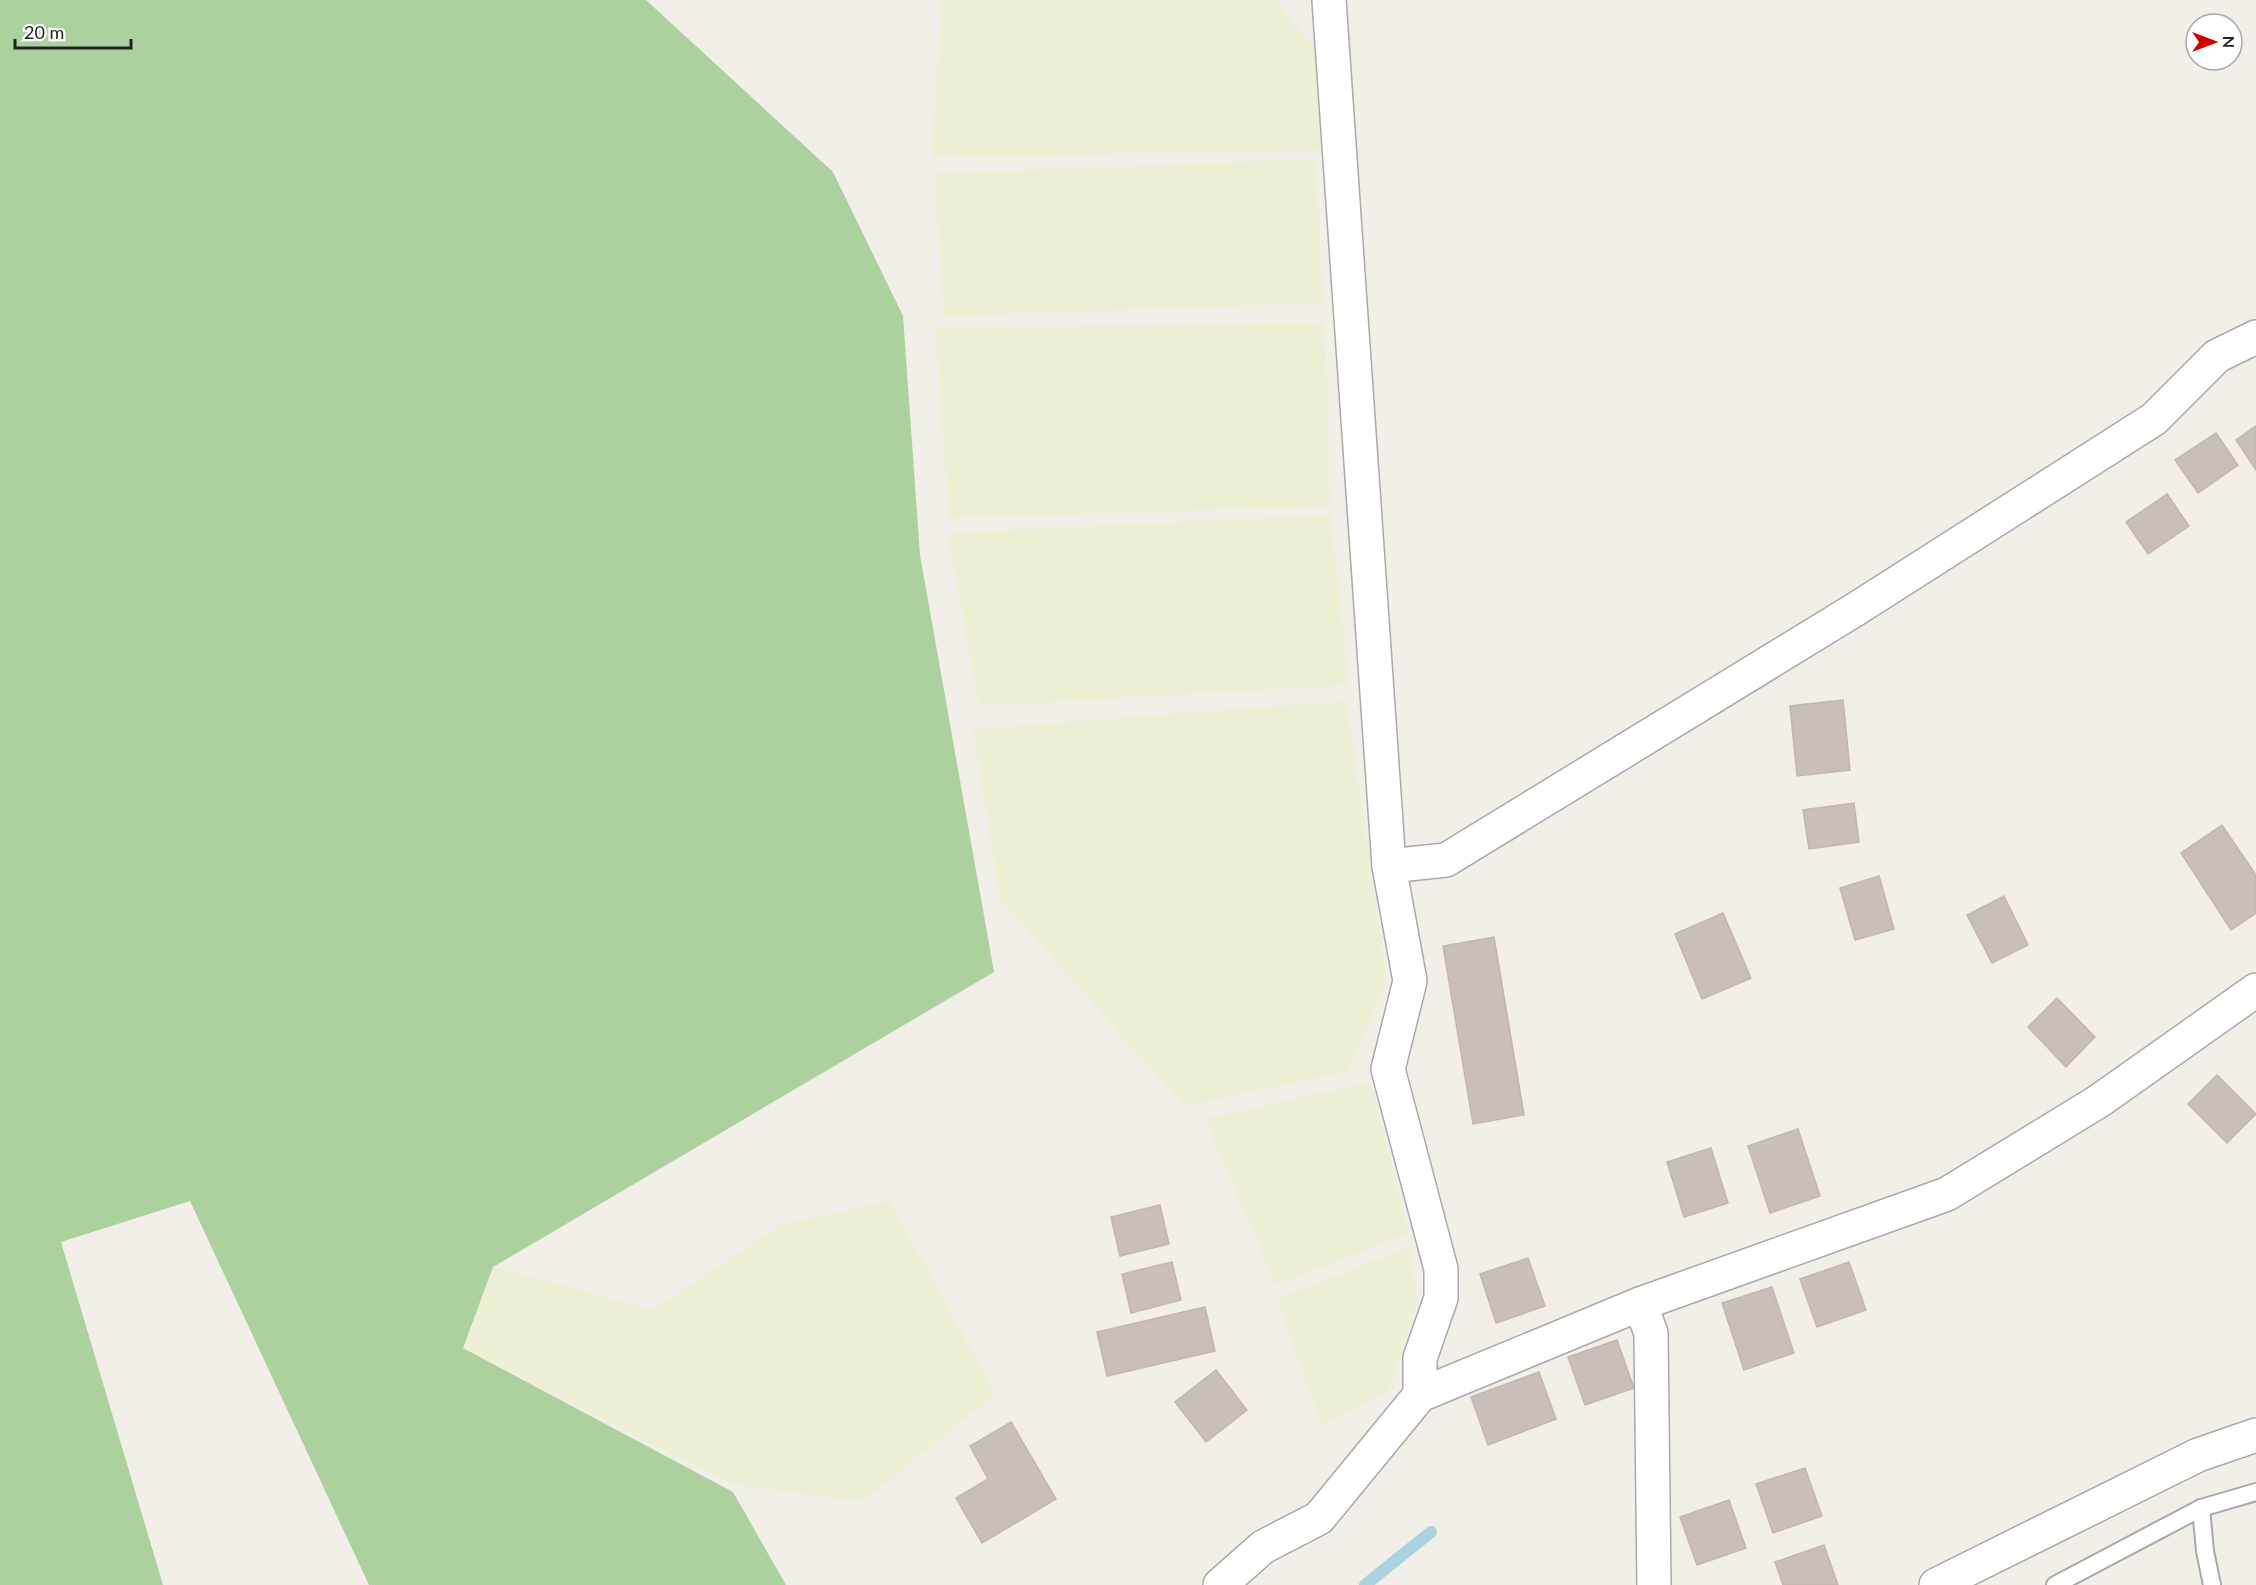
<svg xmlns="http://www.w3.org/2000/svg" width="2256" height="1585" viewBox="0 0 2256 1585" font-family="Lato,sans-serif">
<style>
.farmland{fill:#eef0d5}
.forest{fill:#add19e}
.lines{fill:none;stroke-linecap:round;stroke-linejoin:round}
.stream{stroke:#aad3df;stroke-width:12}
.building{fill:#c7bfb8;stroke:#c4b6ab;stroke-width:1.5}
.service-casing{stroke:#a9a9a9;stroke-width:20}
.minor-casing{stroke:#a9a9a9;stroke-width:36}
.service{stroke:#fff;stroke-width:16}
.minor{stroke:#fff;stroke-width:33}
</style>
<rect width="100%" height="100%" fill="#f2efe9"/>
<g class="farmland">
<polygon points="942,0 1275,0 1328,62 1324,150 931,157"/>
<polygon points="1316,159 1323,303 944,316 934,174"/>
<polygon points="1325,323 1330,506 949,518 935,328"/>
<polygon points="1331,515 1349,685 979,706 947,533"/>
<polygon points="1347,701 1387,981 1349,1071 1184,1106 1000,899 973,729"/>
<polygon points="1370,1082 1409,1233 1276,1285 1205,1119"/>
<polygon points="890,1201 996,1394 862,1502 731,1484 463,1348 493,1267 653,1310 781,1225"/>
<polygon points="1410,1247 1417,1301 1389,1391 1321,1424 1277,1299"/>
</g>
<polygon class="forest" points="0,0 646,0 833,172 903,316 920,555 994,972 493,1267 463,1348 733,1492 786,1585 369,1585 190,1201 61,1242 163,1585 0,1585"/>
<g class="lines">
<polyline class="stream" points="1365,1585 1431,1532"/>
</g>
<g class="building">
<polygon points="2256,426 2256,470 2236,440"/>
<polygon points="2216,433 2238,465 2198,493 2175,460"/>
<polygon points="2167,494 2189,526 2148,554 2126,522"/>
<polygon points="1843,700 1850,770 1797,776 1790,706"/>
<polygon points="1854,803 1859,842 1809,849 1803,810"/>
<polygon points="2222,825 2256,875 2256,913 2231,930 2181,853"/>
<polygon points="1879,876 1894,929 1855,940 1840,888"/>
<polygon points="2004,896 2028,945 1992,963 1967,915"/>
<polygon points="1723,913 1751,978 1702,999 1675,934"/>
<polygon points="1494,937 1524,1115 1473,1124 1443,946"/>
<polygon points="2057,998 2095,1037 2066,1067 2028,1027"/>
<polygon points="2217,1075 2256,1114 2227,1143 2188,1104"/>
<polygon points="1798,1129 1820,1196 1770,1213 1748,1146"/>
<polygon points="1711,1148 1728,1203 1684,1217 1667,1162"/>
<polygon points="1160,1205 1169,1244 1120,1256 1111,1217"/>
<polygon points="1528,1258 1545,1306 1496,1323 1480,1274"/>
<polygon points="1172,1262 1181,1300 1131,1313 1122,1274"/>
<polygon points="1849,1262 1866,1310 1817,1327 1800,1279"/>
<polygon points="1772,1287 1794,1353 1744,1370 1722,1303"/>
<polygon points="1205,1307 1215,1351 1107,1376 1097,1332"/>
<polygon points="1617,1340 1634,1388 1585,1405 1568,1357"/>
<polygon points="1216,1370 1247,1410 1206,1442 1175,1402"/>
<polygon points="1539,1372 1556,1419 1488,1445 1471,1397"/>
<polygon points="1011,1422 1056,1499 982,1543 956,1498 988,1479 970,1446"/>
<polygon points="1805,1468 1822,1516 1773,1533 1756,1484"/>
<polygon points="1729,1500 1746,1548 1697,1565 1680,1517"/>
<polygon points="1824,1545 1838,1585 1783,1585 1775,1562"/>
</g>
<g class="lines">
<defs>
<g id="service">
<polyline points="2201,1508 2205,1551 2212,1585"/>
<polyline points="2055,1585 2201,1508 2256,1492"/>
</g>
<g id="minor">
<polyline points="1329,0 1389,866 1410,981 1388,1069 1441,1269 1441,1298 1420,1358 1420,1395"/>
<polyline points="1389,866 1446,860 1856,609 2154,419 2217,356 2256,337"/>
<polyline points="1640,1304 1651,1333 1654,1585"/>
<polyline points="1220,1585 1263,1547 1319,1518 1420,1395 1640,1304 1947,1194 2099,1101 2256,990"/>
<polyline points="1936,1585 2198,1455 2256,1435"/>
</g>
</defs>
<use href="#service" class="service-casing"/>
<use href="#minor" class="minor-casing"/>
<use href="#service" class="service"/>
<use href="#minor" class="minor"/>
</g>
<g transform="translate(2214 42) rotate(90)"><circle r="28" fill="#ffffff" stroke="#a7a7a7" stroke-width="1.5"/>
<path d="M0-4.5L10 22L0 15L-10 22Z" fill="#d40000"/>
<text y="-9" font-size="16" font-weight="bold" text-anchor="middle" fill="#222222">N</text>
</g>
<path d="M15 39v9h116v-9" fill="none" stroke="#222222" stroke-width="3"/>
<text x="24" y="39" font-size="18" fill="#222222" stroke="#ffffff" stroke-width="4.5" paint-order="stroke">20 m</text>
</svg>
